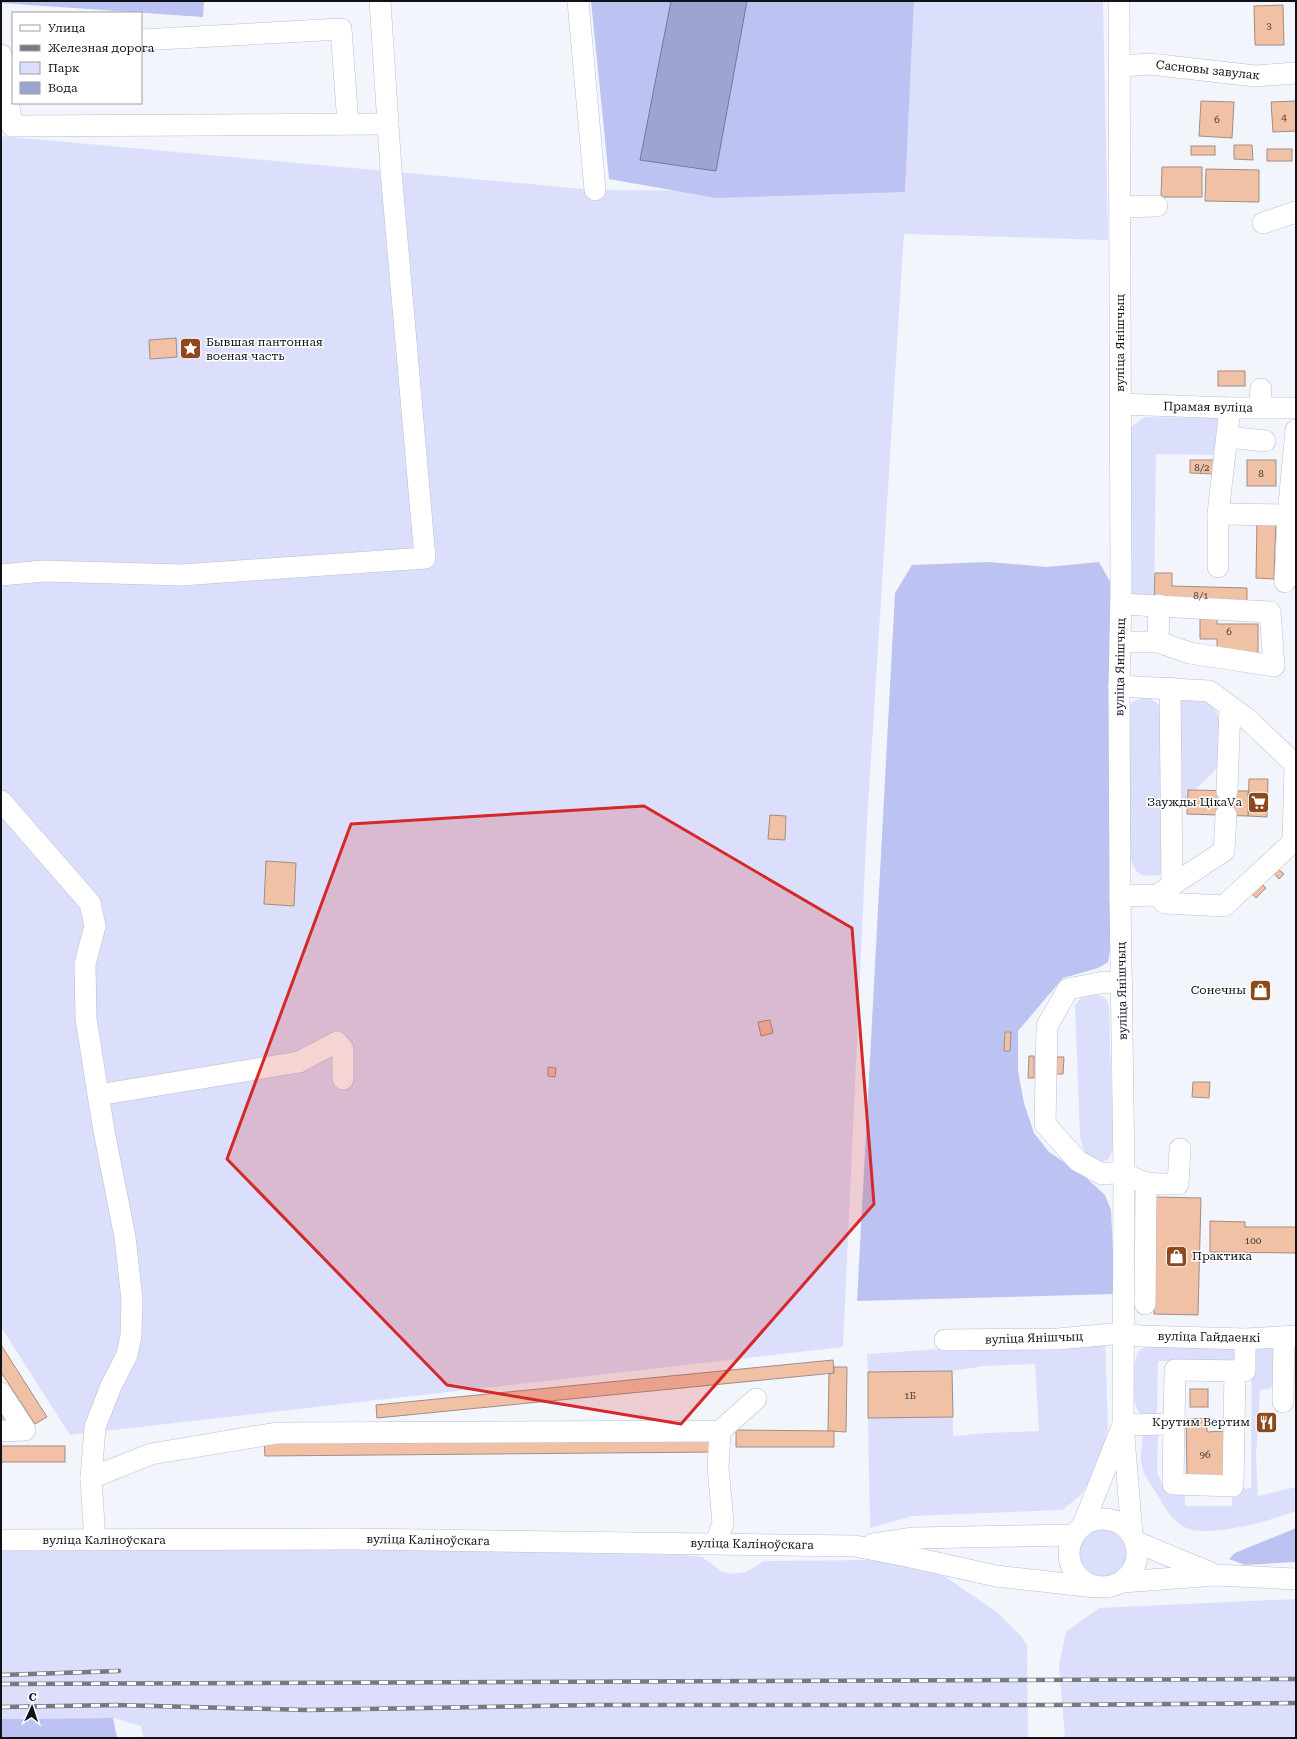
<svg xmlns="http://www.w3.org/2000/svg" width="1297" height="1739" viewBox="0 0 1297 1739" font-family="'Roboto Serif',serif">
<style>
.green{fill:#dbdffb}
.forest{fill:#bcc3f2}
.water{fill:#9da4d1;stroke:#73789a}
.building{fill:#f1c1a6;stroke:#a08d83}
.lines{fill:none;stroke-linecap:round;stroke-linejoin:round}
.minor-casing{stroke:#babed1;stroke-width:22}
.minor{stroke:#fff;stroke-width:21}
.rail-casing{stroke:#797a81;stroke-width:4.5}
.rail{stroke:#fff;stroke-width:3;stroke-dasharray:9;stroke-linecap:butt}
.marked{fill:#d62828;fill-opacity:0.2;stroke:#d62828;stroke-width:3;stroke-linejoin:round}
.labels{text-anchor:middle;stroke-width:3;stroke-linejoin:round;paint-order:stroke}
.number-label{font-size:10px;fill:#493e3c}
.street-label{font-size:12px;fill:#111218;stroke:#fff}
.poi-label{font-size:12px;fill:#111218;stroke:#fff;text-anchor:end}
</style>
<rect width="100%" height="100%" fill="#f3f5fd"/>
<g class="green">
<polygon points="914,1 1103,1 1108,240 904,234 867,822 843,1347 70,1435 1,1327 1,136 595,190 905,192"/>
<polygon points="1145,417 1220,418 1217,455 1156,454 1154,602 1131,596 1126,433 1132,426"/>
<path d="M1177,695C1186,697 1200,697 1207,702C1225,712 1227,755 1215,770C1210,777 1201,783 1195,790H1188L1187,807L1181,804L1178,783L1182,771L1181,732L1176,723Z"/>
<path d="M1144,697L1151,699L1160,706L1164,870L1161,875C1143,877 1135,876 1130,857L1129,709L1132,702Z"/>
<path d="M1091,994C1101,995 1106,996 1109,1006L1113,1147C1112,1150 1111,1155 1110,1157C1103,1167 1087,1157 1083,1149C1082,1145 1081,1140 1080,1136L1075,1005L1082,997Z"/>
<polygon points="1105,1338 1108,1429 1097,1469 1080,1496 1062,1510 912,1516 870,1528 868,1418 953,1417 953,1436 987,1433 1039,1431 1035,1364 984,1366 952,1371 868,1372 867,1354"/>
<path d="M1252,1344L1274,1348L1275,1384L1269,1389L1260,1390L1256,1455L1258,1496L1296,1487V1511C1272,1520 1213,1537 1189,1529C1174,1524 1165,1508 1158,1496C1153,1487 1144,1477 1142,1466C1139,1457 1143,1443 1143,1433L1158,1434L1157,1473L1164,1487L1185,1490V1506H1232V1490L1251,1488Z"/>
<path d="M1151,1345L1232,1346L1238,1354L1233,1363L1158,1361L1157,1409L1155,1414L1142,1416C1141,1414 1139,1413 1138,1411C1132,1402 1132,1362 1138,1353C1141,1348 1145,1347 1151,1345Z"/>
<circle cx="1102" cy="1552" r="29"/>
<polygon points="365,1549 685,1555 702,1557 723,1572 733,1574 746,1572 764,1561 879,1560 908,1563 944,1576 998,1613 1021,1636 1027,1645 1028,1734 1026,1738 143,1738 141,1726 113,1718 1,1719 1,1551"/>
<polygon points="1296,1599 1296,1738 1065,1738 1059,1665 1066,1632 1099,1608"/>
</g>
<g class="forest">
<polygon points="1,1 204,1 203,17 1,3"/>
<polygon points="591,1 914,1 905,192 716,198 609,179"/>
<polygon points="988,562 1047,567 1099,562 1112,585 1110,950 1108,962 1098,968 1063,978 1018,1031 1018,1071 1024,1103 1034,1133 1049,1152 1082,1174 1105,1195 1111,1210 1115,1294 857,1301 895,593 912,565"/>
<polygon points="1296,1528 1296,1562 1245,1565 1229,1559 1235,1553"/>
<polygon points="113,1718 117,1738 1,1738 1,1719"/>
</g>
<polygon class="water" points="671,1 747,1 716,171 640,160"/>
<g class="building">
<polygon points="1283,5 1284,45 1255,45 1254,6"/>
<polygon points="1201,101 1234,102 1232,138 1199,136"/>
<polygon points="1296,101 1296,131 1273,132 1271,102"/>
<polygon points="1234,145 1252,145 1253,160 1234,159"/>
<rect x="1191" y="146" width="24" height="9"/>
<rect x="1267" y="149" width="25" height="12"/>
<polygon points="1162,167 1202,167 1202,197 1161,197"/>
<polygon points="1206,169 1259,170 1259,202 1205,201"/>
<polygon points="176,338 177,357 150,359 149,340"/>
<rect x="1218" y="371" width="27" height="15"/>
<polygon points="1190,460 1214,460 1214,474 1190,473"/>
<rect x="1247" y="460" width="29" height="26"/>
<polygon points="1257,517 1276,517 1274,579 1256,578"/>
<polygon points="1155,573 1172,573 1172,586 1247,588 1247,605 1154,602"/>
<polygon points="1200,614 1217,614 1217,624 1258,624 1258,653 1217,653 1217,639 1200,639"/>
<polygon points="1249,779 1268,779 1267,817 1248,816"/>
<polygon points="1188,790 1248,791 1248,816 1187,814"/>
<polygon points="770,815 786,816 785,840 768,839"/>
<polygon points="266,861 296,863 294,906 264,904"/>
<polygon points="1277,868 1284,874 1279,879 1273,872"/>
<polygon points="1259,881 1266,888 1256,898 1248,890"/>
<polygon points="770,1020 773,1033 761,1036 758,1022"/>
<polygon points="1005,1032 1011,1032 1010,1051 1004,1051"/>
<polygon points="1029,1056 1034,1056 1034,1078 1028,1078"/>
<polygon points="1057,1057 1064,1057 1063,1074 1056,1074"/>
<polygon points="548,1067 556,1068 555,1077 548,1076"/>
<polygon points="1193,1082 1210,1082 1209,1098 1192,1097"/>
<polygon points="1156,1197 1201,1198 1198,1315 1154,1314"/>
<polygon points="1210,1221 1245,1222 1245,1227 1296,1227 1296,1253 1210,1252"/>
<polygon points="1,1345 47,1417 35,1424 1,1372"/>
<polygon points="833,1360 834,1373 377,1418 376,1405"/>
<polygon points="834,1367 847,1367 846,1432 828,1431 829,1374 834,1373"/>
<polygon points="952,1371 953,1417 868,1418 868,1372"/>
<rect x="1190" y="1389" width="18" height="18"/>
<polygon points="1,1403 10,1418 1,1424"/>
<polygon points="1207,1418 1207,1432 1224,1431 1225,1476 1187,1477 1186,1419"/>
<polygon points="736,1430 834,1431 834,1447 736,1447"/>
<polygon points="715,1437 715,1452 265,1456 264,1441"/>
<rect x="1" y="1446" width="64" height="16"/>
</g>
<g class="lines">
<defs>
<g id="minor">
<polyline points="578,1 595,190"/>
<polyline points="1119,1 1121,593 1119,686 1120,896 1124,1172 1123,1425 1132,1534"/>
<polyline points="141,40 341,29 348,124"/>
<polyline points="1,55 12,126 388,124"/>
<polyline points="1120,66 1150,64 1255,76 1296,73"/>
<polyline points="1121,207 1157,206"/>
<polyline points="1263,223 1296,212"/>
<polyline points="1120,404 1230,408 1296,408"/>
<polyline points="1259,408 1261,389"/>
<polyline points="1227,437 1265,441"/>
<polyline points="1218,514 1288,515"/>
<polyline points="1218,567 1218,514 1230,408"/>
<polyline points="1,575 43,571 181,575 425,558 391,171 380,1"/>
<polyline points="1285,582 1288,515 1296,430"/>
<polyline points="1120,642 1158,642 1190,653 1274,666 1270,612 1121,604"/>
<polyline points="1158,642 1159,605"/>
<polyline points="1119,686 1209,691 1246,718 1295,764 1293,842 1224,906 1165,903 1157,895"/>
<polyline points="1170,688 1172,885"/>
<polyline points="1227,791 1230,707"/>
<polyline points="1,801 90,903 95,926 85,964 86,1019 104,1131 125,1237 132,1300 131,1335 127,1355 111,1386 95,1427 91,1478 95,1540"/>
<polyline points="1120,896 1157,895 1224,851 1226,815"/>
<path d="M1122,983L1104,982L1068,989L1047,1026L1045,1124L1078,1161L1102,1174L1124,1172C1143,1186 1156,1184 1178,1184L1180,1149"/>
<polyline points="98,1095 299,1062 337,1042 343,1049 343,1079"/>
<polyline points="1145,1304 1146,1184"/>
<polyline points="945,1340 1058,1339 1123,1333 1140,1336 1245,1339 1296,1336"/>
<polyline points="1,1393 25,1430 1,1431"/>
<polyline points="1283,1402 1284,1337"/>
<polyline points="1174,1424 1173,1484 1233,1486 1235,1371"/>
<polyline points="1123,1425 1174,1424 1175,1370 1245,1371 1245,1339"/>
<polyline points="91,1478 151,1454 277,1433 720,1431 756,1399"/>
<circle cx="1103" cy="1553" r="34"/>
<polyline points="1083,1525 1121,1429"/>
<polyline points="1,1540 355,1539 855,1546 906,1556 996,1576 1095,1587"/>
<polyline points="1136,1542 1211,1573"/>
<polyline points="716,1543 723,1523 718,1467 720,1431"/>
<polyline points="873,1544 914,1538 1073,1535"/>
<polyline points="1122,1582 1216,1575 1296,1579"/>
</g>
</defs>
<use href="#minor" class="minor-casing"/>
<use href="#minor" class="minor"/>
<defs>
<g id="rail">
<polyline points="1,1675 119,1671"/>
<polyline points="1,1684 1296,1679"/>
<polyline points="1,1707 117,1705 307,1710 594,1705 1049,1705 1296,1703"/>
</g>
</defs>
<use href="#rail" class="rail-casing"/>
<use href="#rail" class="rail"/>
</g>
<path class="marked" d="M644,806L852,928L874,1204L681,1424L447,1385L227,1159L351,824Z"/>
<defs>
<symbol id="sight-square" viewBox="-11 -11 22 22"><rect x="-9" y="-9" width="18" height="18" rx="4" fill="#8d491c" stroke="#fff"/><path d="M0-6L1.8-2.2L6-1.7L2.9 1.2L3.7 5.4L0 3.3L-3.7 5.4L-2.9 1.2L-6-1.7L-1.8-2.2Z" fill="#fff"/></symbol>
<symbol id="supermarket-square" viewBox="-11 -11 22 22"><rect x="-9" y="-9" width="18" height="18" rx="4" fill="#8d491c" stroke="#fff"/><path d="M-6-5.5h2.5l.6 2H6L4.5 2H-2.5L-4.4-4H-6ZM-1.5 3.2a1.3 1.3 0 1 0 .1 0ZM3 3.2a1.3 1.3 0 1 0 .1 0Z" fill="#fff"/></symbol>
<symbol id="shop-square" viewBox="-11 -11 22 22"><rect x="-9" y="-9" width="18" height="18" rx="4" fill="#8d491c" stroke="#fff"/><path d="M-5-2.5h2.3a2.7 3.5 0 0 1 5.4 0H5L5.5 6h-11ZM-1.5-2.5h3a1.5 2.3 0 0 0-3 0Z" fill="#fff"/></symbol>
<symbol id="restaurant-square" viewBox="-11 -11 22 22"><rect x="-9" y="-9" width="18" height="18" rx="4" fill="#8d491c" stroke="#fff"/><path d="M-5-6h1v4h1v-4h1v4h1v-4h1v5L-1.5 .5V6h-2V.5L-5-1ZM5-6V6H3V1.5H1.5Q1.5-4 5-6Z" fill="#fff"/></symbol>
</defs>
<g fill-rule="evenodd">
<use href="#sight-square" x="178" y="336" width="25" height="25"/>
<use href="#supermarket-square" x="1246" y="790" width="25" height="25"/>
<use href="#shop-square" x="1248" y="978" width="25" height="25"/>
<use href="#shop-square" x="1164" y="1244" width="25" height="25"/>
<use href="#restaurant-square" x="1254" y="1410" width="25" height="25"/>
</g>
<g class="labels">
<g class="number-label">
<text x="1269" y="29">3</text>
<text x="1284" y="121">4</text>
<text x="1217" y="123">6</text>
<text x="1202" y="471">8/2</text>
<text x="1261" y="477">8</text>
<text x="1201" y="599">8/1</text>
<text x="1229" y="635">6</text>
<text x="1253" y="1244">100</text>
<text x="910" y="1399">1Б</text>
<text x="1205" y="1458">96</text>
</g>
<g class="street-label">
<text transform="translate(1208 70) rotate(6)" y="4">Сасновы завулак</text>
<text transform="translate(1120 343) rotate(-90)" y="4">вуліца Янішчыц</text>
<text transform="translate(1208 407) rotate(1)" y="4">Прамая вуліца</text>
<text transform="translate(1120 667) rotate(-89)" y="4">вуліца Янішчыц</text>
<text transform="translate(1122 991) rotate(-91)" y="4">вуліца Янішчыц</text>
<text transform="translate(1209 1337) rotate(1)" y="4">вуліца Гайдаенкі</text>
<text transform="translate(1034 1338) rotate(-2)" y="4">вуліца Янішчыц</text>
<text x="104" y="1544">вуліца Каліноўскага</text>
<text transform="translate(428 1540) rotate(1)" y="4">вуліца Каліноўскага</text>
<text transform="translate(752 1544) rotate(1)" y="4">вуліца Каліноўскага</text>
</g>
<g class="poi-label">
<text x="206" y="346" text-anchor="start">Бывшая пантонная<tspan x="206" dy="14">военая часть</tspan></text>
<text x="1242" y="806">Заужды ЦікаVа</text>
<text x="1246" y="994">Сонечны</text>
<text x="1192" y="1260" text-anchor="start">Практика</text>
<text x="1250" y="1426">Крутим Вертим</text>
</g>
</g>
<rect width="1297" height="1739" fill="none" stroke="#111218" stroke-width="4"/>
<rect x="12" y="12" width="130" height="92" fill="#ffffff" stroke="#a0a0a3"/>
<rect x="20" y="25" width="20" height="6" fill="#ffffff" stroke="#a0a0a3"/>
<text x="48" y="32" font-size="12" fill="#111218">Улица</text>
<rect x="20" y="45" width="20" height="6" fill="#797a81" stroke="#a0a0a3"/>
<text x="48" y="52" font-size="12" fill="#111218">Железная дорога</text>
<rect x="20" y="62" width="20" height="12" fill="#dbdffb" stroke="#a0a0a3"/>
<text x="48" y="72" font-size="12" fill="#111218">Парк</text>
<rect x="20" y="82" width="20" height="12" fill="#9da4d1" stroke="#a0a0a3"/>
<text x="48" y="92" font-size="12" fill="#111218">Вода</text>
<g transform="translate(32 1707) rotate(3)" stroke="#ffffff" stroke-width="3" paint-order="stroke">
<path d="M0-3L7 15L0 10L-7 15Z" fill="#111218"/>
<text y="-6" font-size="11" font-weight="bold" text-anchor="middle" fill="#111218">С</text>
</g>
</svg>
